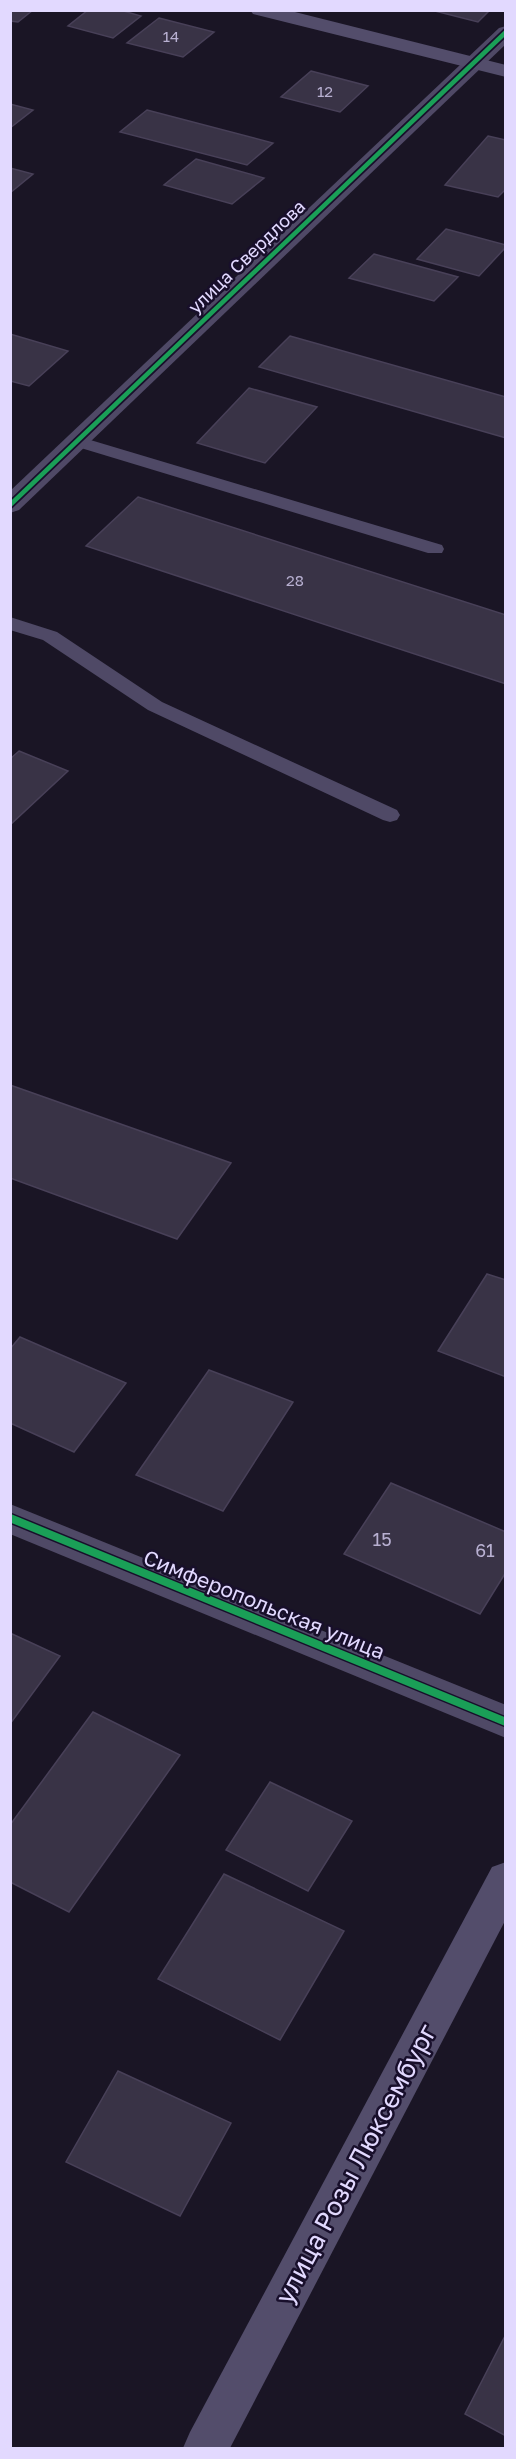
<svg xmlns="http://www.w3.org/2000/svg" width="516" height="2459" viewBox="0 0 516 2459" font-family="'Golos Text',sans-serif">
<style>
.building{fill:#393346;stroke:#484058;stroke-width:1.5}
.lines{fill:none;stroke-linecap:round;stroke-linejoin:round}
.lane{fill:#4f4966;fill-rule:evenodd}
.street{fill:#4f4966;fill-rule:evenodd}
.secondary{fill:#534d6b;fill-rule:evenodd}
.cycleway-far1-casing{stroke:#180f2b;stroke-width:8}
.cycleway-casing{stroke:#180f2b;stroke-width:11}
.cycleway-far1{stroke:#1a9f57;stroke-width:4.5}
.cycleway{stroke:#1a9f57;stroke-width:8}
.labels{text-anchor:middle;stroke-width:5;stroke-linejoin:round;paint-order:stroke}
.far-number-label{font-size:15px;fill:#b8b0d1}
.far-street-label{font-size:18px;fill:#e2d9ff;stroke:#180f2b}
.number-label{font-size:18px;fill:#b8b0d1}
.street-label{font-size:21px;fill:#e2d9ff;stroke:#180f2b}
.near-street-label{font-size:26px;fill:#e2d9ff;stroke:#180f2b}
</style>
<rect width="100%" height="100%" fill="#1a1525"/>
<g class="building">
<polygon points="10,10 33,10 18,22 10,21"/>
<polygon points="88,10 120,10 141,16 113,38 68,26"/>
<polygon points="431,10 490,10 478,22"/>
<polygon points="159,18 214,32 183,57 127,43"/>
<polygon points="311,71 368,86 340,112 281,97"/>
<polygon points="10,104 33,110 10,128"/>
<polygon points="147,110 273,143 247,165 120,132"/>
<polygon points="488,136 506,140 506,189 498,197 445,185"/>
<polygon points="196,159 264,178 232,204 164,185"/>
<polygon points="10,168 33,174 10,193"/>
<polygon points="446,229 506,245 506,247 479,276 417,259"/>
<polygon points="374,254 458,277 434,301 349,278"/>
<polygon points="10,334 68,351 29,386 10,381"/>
<polygon points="290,336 506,397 506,438 259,367"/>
<polygon points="249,388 317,407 265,463 197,443"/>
<polygon points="138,497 506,615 506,684 86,546"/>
<polygon points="19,751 68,771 10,825 10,759"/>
<polygon points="10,1085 231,1163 177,1239 10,1178"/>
<polygon points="487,1274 506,1280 506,1377 438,1351"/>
<polygon points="20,1337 126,1383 74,1452 10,1423 10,1349"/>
<polygon points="209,1370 293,1402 223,1511 136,1475"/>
<polygon points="391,1483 506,1532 506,1572 480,1614 344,1554"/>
<polygon points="10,1633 60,1656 10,1724"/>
<polygon points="93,1712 180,1755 69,1912 10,1882 10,1825"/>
<polygon points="270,1782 352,1821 308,1891 226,1850"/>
<polygon points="224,1874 344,1931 280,2040 158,1979"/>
<polygon points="118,2071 231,2123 180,2216 66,2162"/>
<polygon points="506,2334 506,2436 465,2414"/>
</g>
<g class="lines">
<g class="lane">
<polygon points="77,436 442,545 444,549 442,553 428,553 71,445 68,441 71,437"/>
<polygon points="10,617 57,632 162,702 397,810 400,815 397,820 390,822 383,820 148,710 43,640 10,630"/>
</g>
<g class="street">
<polygon points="506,26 506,44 19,510 10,513 10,491 499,28"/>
<polygon points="10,1504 506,1705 506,1738 10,1534"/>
</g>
<g class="secondary">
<polygon points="250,10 287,10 506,65 506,77 253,14"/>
<polygon points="506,1862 506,1919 230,2448 183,2448 190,2432 492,1867"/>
</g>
<defs>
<polyline id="cycleway-far1" points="10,505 506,32"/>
<polyline id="cycleway" points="10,1518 506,1722"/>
</defs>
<use href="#cycleway-far1" class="cycleway-far1-casing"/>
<use href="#cycleway" class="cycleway-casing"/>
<use href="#cycleway-far1" class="cycleway-far1"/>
<use href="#cycleway" class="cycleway"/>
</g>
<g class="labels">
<g class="far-number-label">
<text x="171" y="42">14</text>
<text x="325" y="97">12</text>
<text x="295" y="586">28</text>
</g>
<g class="far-street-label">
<text transform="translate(247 257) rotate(-44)" y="6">улица Свердлова</text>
</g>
<g class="number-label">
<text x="382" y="1546">15</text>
<text x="485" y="1557">61</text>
</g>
<g class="street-label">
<text transform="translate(264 1605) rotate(22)" y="7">Симферопольская улица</text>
</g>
<g class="near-street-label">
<text transform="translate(356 2164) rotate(-62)" y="9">улица Розы Люксембург</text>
</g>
</g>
<rect width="516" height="2459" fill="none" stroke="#e2d9ff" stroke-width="24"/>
</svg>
